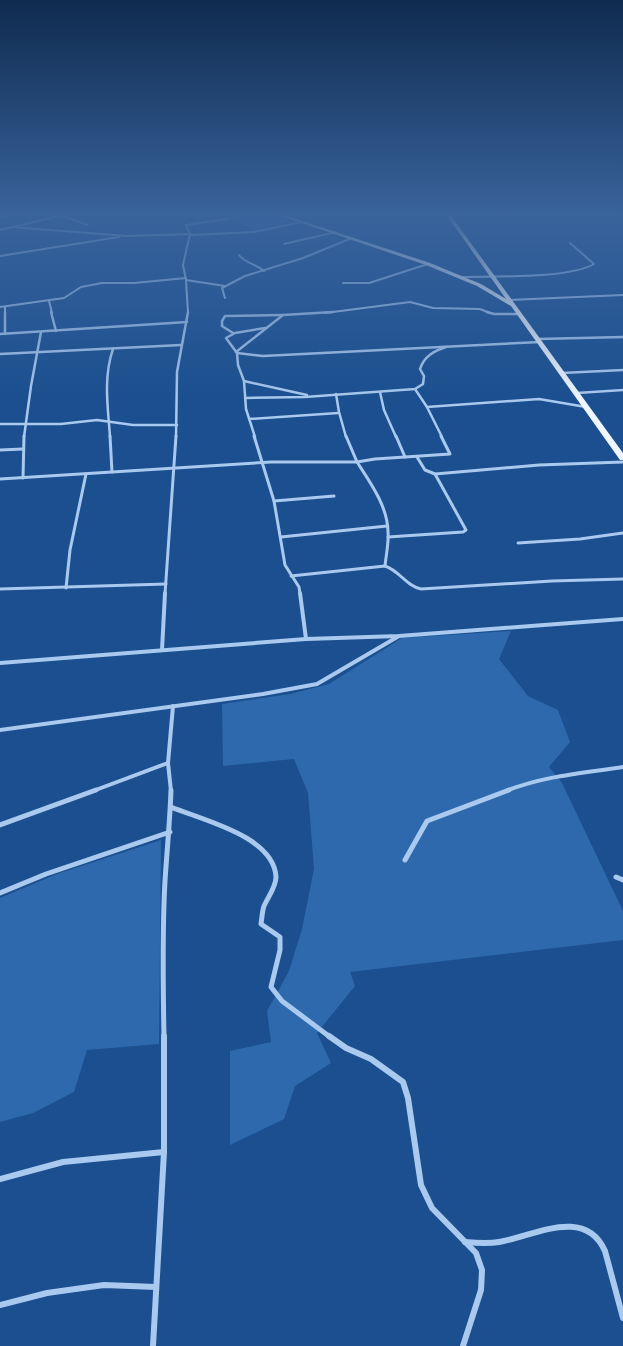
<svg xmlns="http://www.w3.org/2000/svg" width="623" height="1346" viewBox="0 0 623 1346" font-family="'PT Sans',sans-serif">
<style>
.green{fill:#2e69ad}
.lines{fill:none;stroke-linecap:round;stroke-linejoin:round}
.street-far5{stroke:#a9c9ee;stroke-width:2}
.street-far4{stroke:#a9c9ee;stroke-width:2.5}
.street-far3{stroke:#a9c9ee;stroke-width:3}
.street-far2{stroke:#a9c9ee;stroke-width:4}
.street-far1{stroke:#a9c9ee;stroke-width:5}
.street{stroke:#a9c9ee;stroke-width:6}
.primary{fill:#f0f6ff;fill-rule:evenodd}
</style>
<rect width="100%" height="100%" fill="#1b4f8f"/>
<g class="green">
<polygon points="248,213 267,213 293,221 256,231 229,218"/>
<polygon points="511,631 499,659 528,696 558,710 570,742 549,767 562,783 623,911 623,940 350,972 355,986 317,1033 331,1063 295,1086 284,1119 230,1145 230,1051 271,1042 267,1011 289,971 302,929 314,869 308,793 294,759 223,766 222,704 290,694 329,684 402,638"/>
<polygon points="161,840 159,1044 87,1050 74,1092 33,1113 0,1122 0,898 57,874"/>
</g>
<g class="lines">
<g class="street-far5">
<polyline points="55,213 88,225"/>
<polyline points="0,217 18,213"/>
<polyline points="11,227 127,236 190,234"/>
<polyline points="0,230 71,213"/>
<polyline points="190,235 254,232 302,222"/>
<polyline points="284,244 336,232"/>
<path d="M239,255C245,263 256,264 264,271"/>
<polyline points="0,256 119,237"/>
<path d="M462,277C494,276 568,279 594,264L570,243"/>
<polyline points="186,280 225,286"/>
<polyline points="343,283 369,283 428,264"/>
<polyline points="225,298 222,288 245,276 303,258 352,238"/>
<polyline points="509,300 623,295"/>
<polyline points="49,301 52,313"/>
<polyline points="0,307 64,298 81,287 102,283 134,283 186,278"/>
<polyline points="5,307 5,313"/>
<polyline points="188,313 186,280 183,265 190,234 186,225 227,219"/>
<polyline points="325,313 410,302 433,308 480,309 490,313"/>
</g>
<g class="street-far4">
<polyline points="5,312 5,334"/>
<polyline points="51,312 56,331"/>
<polyline points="487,312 494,314 520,314"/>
<polyline points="265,328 235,333 226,338 237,353 238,365 244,381 307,395"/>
<polyline points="233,333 222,326 222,321 225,316 283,315"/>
<polyline points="0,334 187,322"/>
<polyline points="538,339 623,337"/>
<polyline points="236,352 283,315 333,312"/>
<polyline points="237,353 263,356 540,342"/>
<polyline points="0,354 181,345"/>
<polyline points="562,373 623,370"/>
<polyline points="244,381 246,409 255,437"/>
<polyline points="415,389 427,407 442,437"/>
<polyline points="380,392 384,410 396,437"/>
<polyline points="577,393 623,390"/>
<polyline points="336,394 339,412 346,437"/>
<path d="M245,398L305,397L415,389L423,384L424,376L420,369C424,356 434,351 446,347"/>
<polyline points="427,407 539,399 586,407"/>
<polyline points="249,419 338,413"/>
<polyline points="0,424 61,424 97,420 133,425 177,425"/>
<polyline points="24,437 31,386 41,332"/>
<path d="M110,437C108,408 103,378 113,349"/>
<polyline points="176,437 177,372 188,312"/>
</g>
<g class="street-far3">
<polyline points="110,436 112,472"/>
<polyline points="254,436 274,501 285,565 299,587 300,594"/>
<polyline points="396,436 405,457"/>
<polyline points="0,450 23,449"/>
<polyline points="417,457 425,470 435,474 539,465 623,462"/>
<polyline points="23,478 24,436"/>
<polyline points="0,479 271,462 357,462 346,436"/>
<polyline points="274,501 334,496"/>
<polyline points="281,537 387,526"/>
<polyline points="388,537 463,532 466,530 435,474"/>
<polyline points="518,543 580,539 623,533"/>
<path d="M385,566C386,555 389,543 388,532C388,507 370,482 357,462L375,459L450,454L441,436"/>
<path d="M291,576L385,566C400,571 406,586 421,589L552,581L623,579"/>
<polyline points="66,588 70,550 86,474"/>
<polyline points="0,589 166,584"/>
<polyline points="165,594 176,436"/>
</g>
<g class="street-far2">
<polyline points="300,593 306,639"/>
<polyline points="162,650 165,593"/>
<polyline points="0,663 306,639 399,636 623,619"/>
<polyline points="0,730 263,694 317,684 399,636"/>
<polyline points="93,791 168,763"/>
<polyline points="171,791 168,763 173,706"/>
<path d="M506,791C543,776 584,773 623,767"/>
</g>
<g class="street-far1">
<path d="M171,807C202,820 274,836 276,877C276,887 268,897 264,906C262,912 262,918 261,924L280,937V950L271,987L282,1001L330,1037"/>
<polyline points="0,825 96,790"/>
<polyline points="405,860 427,821 509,790"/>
<polyline points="616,877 623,880"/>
<polyline points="0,893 46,874 170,832"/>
<path d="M164,1037C163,985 162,933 165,881C167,850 170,820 171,790"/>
</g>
<g class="street">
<polyline points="329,1036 346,1048 371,1059 403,1082 408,1098 421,1185 432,1208 476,1253 482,1270 481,1290 463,1346"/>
<polyline points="0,1179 63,1162 164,1152"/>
<path d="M465,1242C476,1243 488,1244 499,1242C534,1236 585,1206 605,1251L623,1318"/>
<polyline points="0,1305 47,1293 104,1285 156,1287"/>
<polyline points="153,1346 164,1152 164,1036"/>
</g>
<polygon class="primary" points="272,213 278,213 430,263 481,284 506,299 445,213 449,213 623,453 623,460 620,460 511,306 477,286 426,265"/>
</g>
<linearGradient id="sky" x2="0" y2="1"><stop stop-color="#0f2b4f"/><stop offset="0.53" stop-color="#39639b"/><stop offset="1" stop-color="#39639b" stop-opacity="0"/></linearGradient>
<rect width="623" height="401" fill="url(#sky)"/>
</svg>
